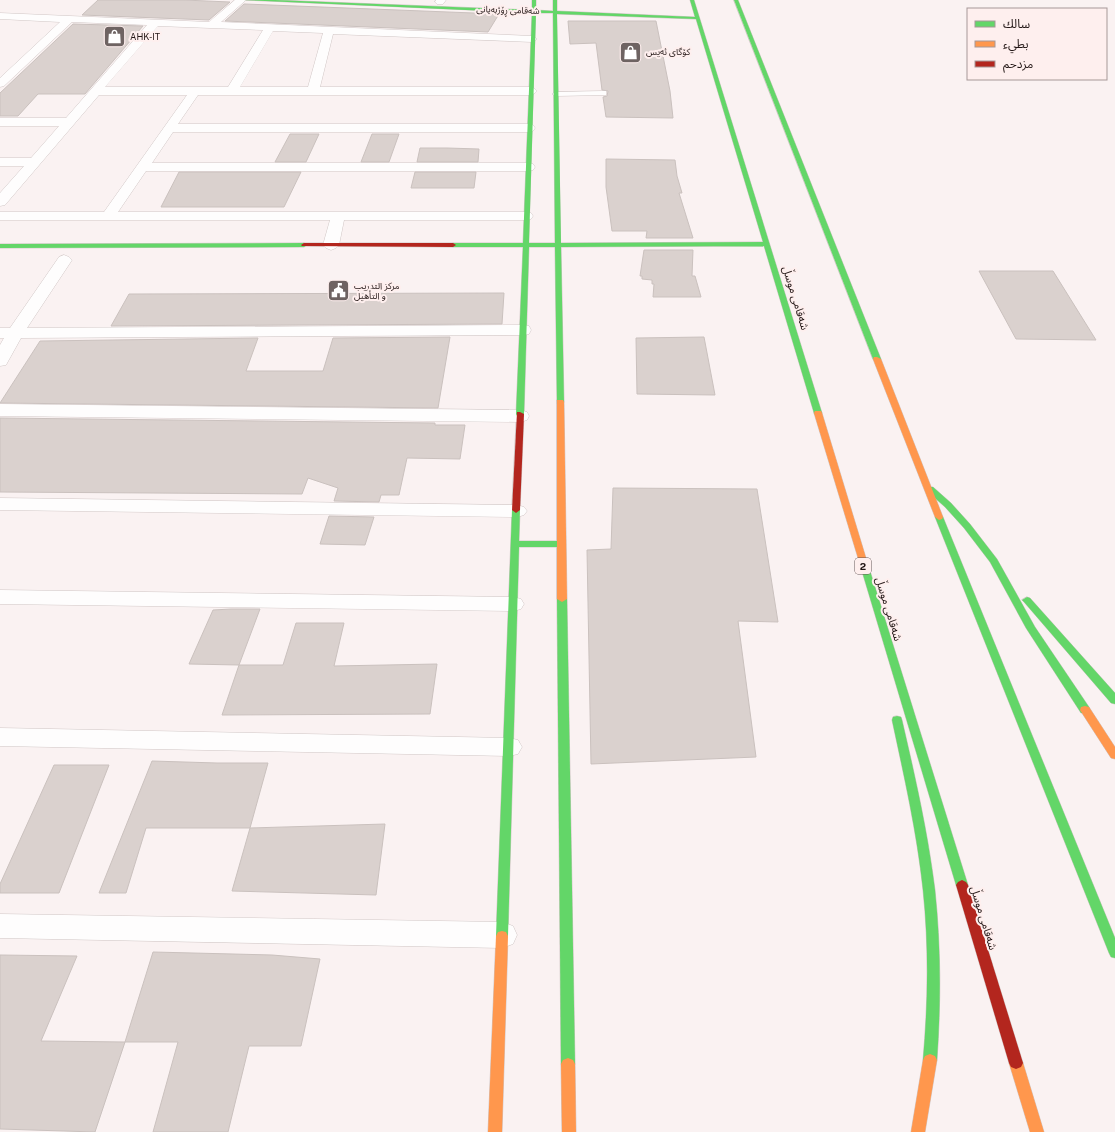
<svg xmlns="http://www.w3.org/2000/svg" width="1115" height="1132" viewBox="0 0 1115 1132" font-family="'Public Sans','Noto Sans Arabic',sans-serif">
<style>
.building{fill:#dad1ce;stroke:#cac1be}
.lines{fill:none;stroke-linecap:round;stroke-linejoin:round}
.lane-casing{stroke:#d1c7c6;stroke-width:1}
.street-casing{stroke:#d1c7c6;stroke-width:1}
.fast-casing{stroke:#d1c7c6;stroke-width:1}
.slow-casing{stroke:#d1c7c6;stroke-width:1}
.jam-casing{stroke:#d1c7c6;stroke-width:1}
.lane{fill:#fefdfd;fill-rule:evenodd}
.street{fill:#fefdfd;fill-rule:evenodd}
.fast{fill:#63d668;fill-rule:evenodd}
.slow{fill:#ff974d;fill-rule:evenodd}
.jam{fill:#b3261e;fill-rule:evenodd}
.labels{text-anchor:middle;stroke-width:4;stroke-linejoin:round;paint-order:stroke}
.far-street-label{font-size:9px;fill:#221615;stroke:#feefee}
.far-poi-label{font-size:9px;fill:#221615;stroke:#feefee;text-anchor:start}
.shield{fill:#feefee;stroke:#645756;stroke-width:1}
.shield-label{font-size:10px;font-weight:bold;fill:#221615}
.street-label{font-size:11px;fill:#221615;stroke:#feefee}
</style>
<rect width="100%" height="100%" fill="#faf2f2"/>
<g class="building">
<polygon points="98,0 184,0 230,2 209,20 82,15"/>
<polygon points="244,4 245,4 499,14 488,32 225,21"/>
<polygon points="568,21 656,21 670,91 673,118 606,117 603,97 607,96 608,91 602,90 596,43 570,44"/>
<polygon points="73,24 143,26 85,94 38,94 18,116 0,116 0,93"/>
<polygon points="290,134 319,134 306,162 275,162"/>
<polygon points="372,134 399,134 389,162 361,162"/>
<polygon points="420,148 447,148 479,149 478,162 417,162"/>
<polygon points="606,159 675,160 677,176 682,193 679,193 693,238 646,238 647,231 612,231 606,187"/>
<polygon points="179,172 301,172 284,207 161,207"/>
<polygon points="415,172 476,172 474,188 411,188"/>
<polygon points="644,250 693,250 692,276 695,276 701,297 653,297 654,284 652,284 652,280 642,279 642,276 640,276"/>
<polygon points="979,271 1053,271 1096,340 1016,339"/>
<polygon points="504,293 502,324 111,326 129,294"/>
<polygon points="450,337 438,408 0,403 40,341 258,338 246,371 323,371 333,338"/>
<polygon points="704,337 715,395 637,394 636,338"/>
<polygon points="0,418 435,423 435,425 465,425 460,459 407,458 399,495 381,495 379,502 334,501 338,488 308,478 302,494 0,492"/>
<polygon points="613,488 757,489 778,622 738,621 756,757 591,764 587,550 611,549"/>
<polygon points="329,516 374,517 365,545 320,544"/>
<polygon points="231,609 260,609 239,665 189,664 213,610"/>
<polygon points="296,623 344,623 334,666 437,664 430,714 222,715 239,665 283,665"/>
<polygon points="152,761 217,763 268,763 250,828 146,828 126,893 99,893"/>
<polygon points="54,765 109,765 59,893 0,893 0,884"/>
<polygon points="385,824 376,895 232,891 250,828"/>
<polygon points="153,952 272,955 320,959 301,1046 249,1046 228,1132 153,1132 178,1042 125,1042"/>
<polygon points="0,955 77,956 41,1041 125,1042 95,1132 0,1129"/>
</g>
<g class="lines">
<defs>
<polygon id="lane" points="603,91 606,91 606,95 556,96 552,94 556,92"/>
<g id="street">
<path d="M235,0H246L221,22L532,36L537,39L532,42L333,34L320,87H531L535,89L537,91L535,93L531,95H198L178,124H529L533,125L535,128L533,131L529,132H173L152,163H528L533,164L535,167L533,170L528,171H146L118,212H526L531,213L533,216L531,219L526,220H344L339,245L336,248L331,250L326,248L323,245L330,220H0V212H104L187,95H99L5,205L0,206V193L24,166H0V158H31L59,126H0V118H66L147,25L72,22L4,86L0,87V78L60,22L0,19V13L209,22ZM158,26L263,30L228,87H105ZM273,31L323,33L308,87H240Z"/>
<polygon points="436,0 446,0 443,4 437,4 435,2"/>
<polygon points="64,255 69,257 72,260 27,328 523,325 529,326 531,330 529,334 523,335 21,338 6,365 0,366 0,345 4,338 0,338 0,328 10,328 59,257"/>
<polygon points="0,404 520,410 527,412 529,416 527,420 520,422 0,416"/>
<polygon points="0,498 517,505 524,507 527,511 524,515 517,517 0,510"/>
<polygon points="0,590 513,597 521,599 524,604 521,609 513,611 0,604"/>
<polygon points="0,728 509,738 518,740 522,747 518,754 509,756 0,746"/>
<polygon points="0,914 502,922 513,926 517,935 513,944 502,948 0,938"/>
</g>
<g id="fast">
<path d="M243,0H275L532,10V0H536V10L553,11V0H557V11L695,17L690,0H694L822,413L821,415H815L814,413L764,246L561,247L564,402L563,404H557L555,247H529L524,414L520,416H517L516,414L523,247H453L450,245L453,243H523L532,13ZM536,13H553L555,243H529ZM557,14L696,19L763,242L561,243Z"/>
<polygon points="734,0 738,0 881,359 880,361 877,361 873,359"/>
<polygon points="0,244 304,243 307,245 304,247 0,248"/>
<polygon points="927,487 933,487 951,503 970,524 997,559 1035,627 1089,707 1090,710 1089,713 1081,713 1026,628 990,562 964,528 945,507 927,491 926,489"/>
<polygon points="516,507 520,510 519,541 562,541 566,544 562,547 519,547 508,936 506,940 502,941 498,940 496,936 512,510"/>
<polygon points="939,514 943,517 1115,938 1115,958 1111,957 1109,953 935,517"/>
<polygon points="862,555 866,558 968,885 966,888 962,890 958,888 956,885 858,558"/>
<polygon points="562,596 567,599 575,1064 573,1068 568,1070 563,1068 561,1064 557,599"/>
<polygon points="1027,597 1030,598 1115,693 1115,704 1111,703 1024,602 1022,600"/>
<path d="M897,716L901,717L902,720C915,776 928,833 935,890C941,947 941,1003 937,1060L935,1064L930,1066L925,1064L923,1060C928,1003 929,947 923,890C917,833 904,776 892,720L893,717Z"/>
</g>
<g id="slow">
<polygon points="874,357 877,357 881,359 943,517 942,519 939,520 935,517 873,359"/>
<polygon points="557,400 563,400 564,402 567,599 562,602 557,599"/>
<polygon points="815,411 821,411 822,413 866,558 865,560 862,561 858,558 814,413"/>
<polygon points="1085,706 1089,707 1115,747 1115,759 1111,758 1080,710 1081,707"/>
<polygon points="502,931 506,932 508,936 502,1132 488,1132 496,936 498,932"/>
<polygon points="930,1054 935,1056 937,1060 925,1132 911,1132 923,1060 925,1056"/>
<polygon points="1016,1057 1021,1059 1023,1063 1044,1132 1030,1132 1009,1063 1011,1059"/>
<polygon points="568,1058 573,1060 575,1064 576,1132 562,1132 561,1064 563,1060"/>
</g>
<g id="jam">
<polygon points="304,243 453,243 456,245 453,247 302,246 301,245"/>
<polygon points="517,412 520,412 524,414 520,510 516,513 512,510"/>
<polygon points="962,880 966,882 968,885 1023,1063 1021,1067 1016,1069 1011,1067 1009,1063 956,885 958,882"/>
</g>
</defs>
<use href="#lane" class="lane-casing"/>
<use href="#street" class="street-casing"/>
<use href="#fast" class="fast-casing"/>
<use href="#slow" class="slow-casing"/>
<use href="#jam" class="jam-casing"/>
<use href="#lane" class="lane"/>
<use href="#street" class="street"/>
<use href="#fast" class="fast"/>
<use href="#slow" class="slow"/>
<use href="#jam" class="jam"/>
</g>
<defs>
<symbol id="shop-square" viewBox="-11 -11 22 22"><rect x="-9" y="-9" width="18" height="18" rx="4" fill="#6e6362" stroke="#feefee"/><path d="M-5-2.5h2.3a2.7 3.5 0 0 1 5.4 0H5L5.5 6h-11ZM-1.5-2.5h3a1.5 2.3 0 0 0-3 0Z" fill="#fff"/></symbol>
<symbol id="civic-square" viewBox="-11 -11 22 22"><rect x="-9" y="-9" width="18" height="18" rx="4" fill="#6e6362" stroke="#feefee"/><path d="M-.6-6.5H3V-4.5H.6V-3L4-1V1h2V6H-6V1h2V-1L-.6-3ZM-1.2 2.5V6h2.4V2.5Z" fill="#fff"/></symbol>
</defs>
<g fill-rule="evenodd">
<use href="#shop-square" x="102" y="24" width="25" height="25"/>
<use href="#shop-square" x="618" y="40" width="25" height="25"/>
<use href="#civic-square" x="326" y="278" width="25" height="25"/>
</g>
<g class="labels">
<g class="far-street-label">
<text transform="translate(508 10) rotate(2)" y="3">شەقامی ڕۆژبەیانی</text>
</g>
<g class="far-poi-label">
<text x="130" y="40">AHK-IT</text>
<text x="646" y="55">کۆگای ئەیس</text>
<text x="354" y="289">مركز التدريب<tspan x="354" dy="10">و التأهيل</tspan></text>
</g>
<rect class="shield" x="855" y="558" width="16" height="16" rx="3"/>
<g class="shield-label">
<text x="863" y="570">2</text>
</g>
<g class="street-label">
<text transform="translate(796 298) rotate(73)" y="4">شەقامی موسڵ</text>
<text transform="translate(889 609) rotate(73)" y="4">شەقامی موسڵ</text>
<text transform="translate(984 918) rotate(73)" y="4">شەقامی موسڵ</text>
</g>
</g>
<rect x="967" y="8" width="140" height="72" fill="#feefee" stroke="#a69897"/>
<rect x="975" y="21" width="20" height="6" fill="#63d668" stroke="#a69897"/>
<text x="1003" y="28" font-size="12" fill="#221615">سالك</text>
<rect x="975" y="41" width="20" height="6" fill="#ff974d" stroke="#a69897"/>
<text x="1003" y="48" font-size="12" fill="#221615">بطيء</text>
<rect x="975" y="61" width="20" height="6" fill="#b3261e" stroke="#a69897"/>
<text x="1003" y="68" font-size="12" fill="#221615">مزدحم</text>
</svg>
